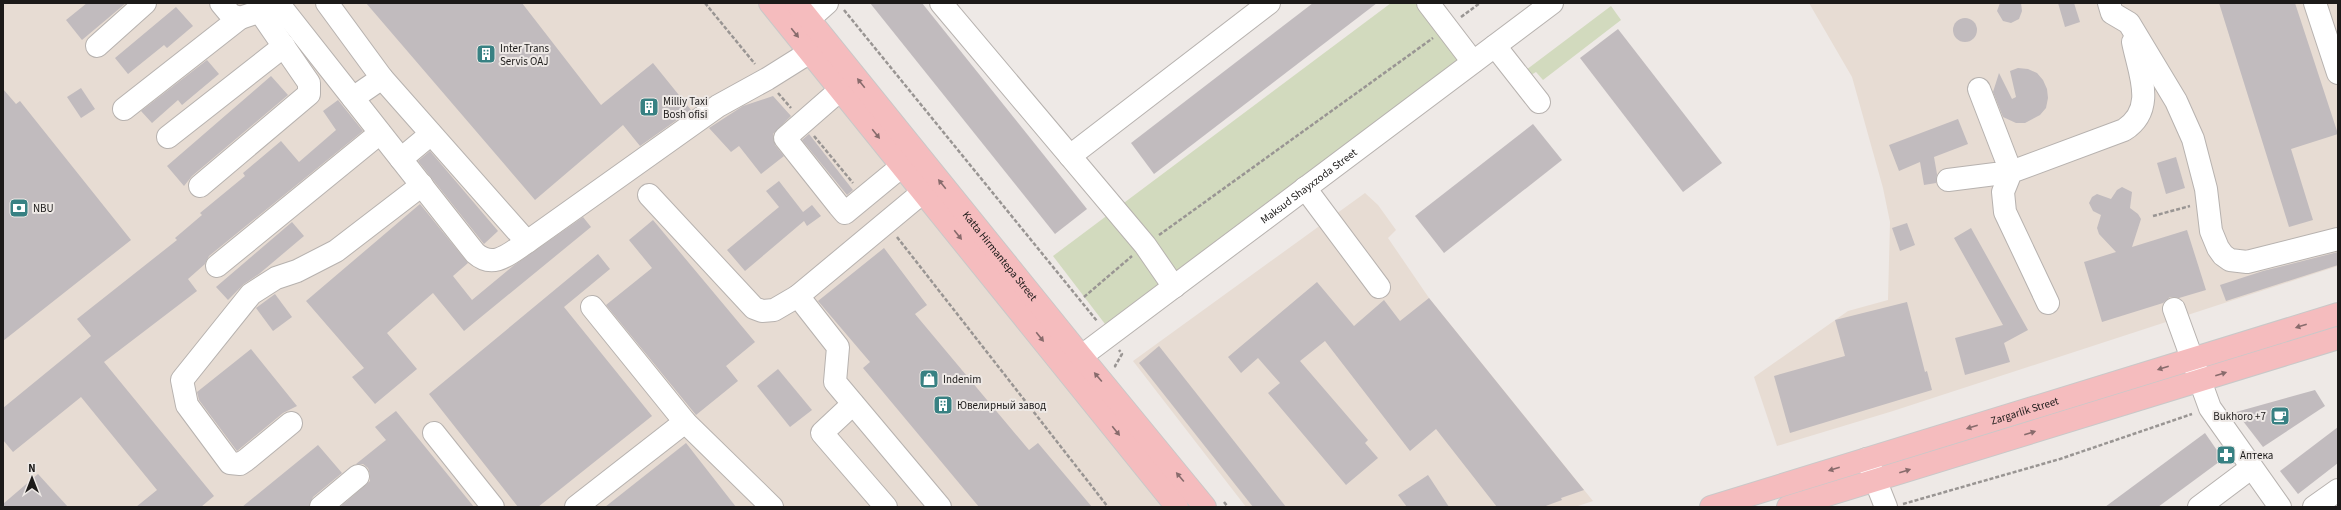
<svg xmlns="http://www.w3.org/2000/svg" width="2341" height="510" viewBox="0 0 2341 510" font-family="'Source Sans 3',sans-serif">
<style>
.built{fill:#e7dcd3}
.green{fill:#d2dabe}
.building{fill:#c1bbbe}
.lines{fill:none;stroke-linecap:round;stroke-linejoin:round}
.minor-casing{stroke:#b7b2af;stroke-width:24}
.major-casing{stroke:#c9c8c8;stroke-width:24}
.path{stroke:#999593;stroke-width:2.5;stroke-dasharray:4 2;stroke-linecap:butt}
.minor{stroke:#fff;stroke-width:22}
.major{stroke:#f5bcbe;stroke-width:22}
.oneway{fill:#886b6c}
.labels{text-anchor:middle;stroke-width:4;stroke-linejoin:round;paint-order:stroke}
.poi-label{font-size:11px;fill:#1c1a19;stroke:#eee9e6;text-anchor:start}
.street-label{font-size:11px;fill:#1c1a19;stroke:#eee9e6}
</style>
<rect width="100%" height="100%" fill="#eee9e6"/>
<g class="built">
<polygon points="3,3 770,3 1177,507 3,507"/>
<polygon points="1809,3 2338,3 2338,266 1893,411 1777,446 1754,377 1848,311 1888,300 1890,222 1883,188 1852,77"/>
<polygon points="1365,193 1378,205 1396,230 1388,238 1429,298 1593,501 1575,507 1246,507 1133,361"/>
</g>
<g class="green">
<polygon points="1391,3 1415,3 1458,60 1105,324 1053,256"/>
<polygon points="1611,6 1621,20 1543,80 1536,72 1526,78 1522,73"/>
</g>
<g class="building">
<polygon points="87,3 126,3 82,40 66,20"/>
<polygon points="366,3 522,3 601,105 653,63 691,110 640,146 623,125 535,200"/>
<polygon points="870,3 922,3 1087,209 1055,234"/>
<polygon points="1313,3 1377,3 1154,174 1131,143"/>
<polygon points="2000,3 2021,3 2022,11 2019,19 2011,23 2003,21 1997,11"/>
<polygon points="2058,3 2074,3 2080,22 2065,27"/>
<polygon points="2219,3 2295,3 2338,134 2291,149 2313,220 2289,227"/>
<polygon points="176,7 193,26 167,48 164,45 128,74 115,58"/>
<circle cx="1965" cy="30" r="12"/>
<polygon points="1618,29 1722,163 1683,192 1580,58"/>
<polygon points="207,60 219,74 182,105 178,100 152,123 141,111"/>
<polygon points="2018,68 2028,69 2037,73 2043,80 2047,89 2048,98 2046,108 2040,115 2025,123 2016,123 2003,117 1993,92 1999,73 2012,99 2016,97 2010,71"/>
<polygon points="271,76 288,95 192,176 184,186 167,166"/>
<polygon points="81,88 95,109 81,118 67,97"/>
<polygon points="3,89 16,104 20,101 131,240 3,341"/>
<polygon points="773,96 791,116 773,134 775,145 784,156 761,174 739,146 731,152 709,128 743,106"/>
<polygon points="338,100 363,131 209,256 205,264 188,279 197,291 104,362 214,496 201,507 136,507 157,490 81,397 13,452 3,440 3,408 91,336 77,319 177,240 175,238 202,215 200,213 245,176 243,173 281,141 299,162 336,130 323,111"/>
<polygon points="1958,119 1968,144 1934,157 1937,174 1936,183 1924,185 1920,162 1899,171 1889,145"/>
<polygon points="1533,124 1562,160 1444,253 1415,216"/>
<polygon points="809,134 853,190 847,195 802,140"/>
<polygon points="430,151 498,231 484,244 418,161"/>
<polygon points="2176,157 2185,188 2166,194 2157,163"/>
<polygon points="779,181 803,212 812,205 821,216 807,226 804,221 745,271 727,250 779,207 766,191"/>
<polygon points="2122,187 2132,192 2130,208 2138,214 2141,219 2132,247 2187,230 2206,290 2179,298 2170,297 2163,303 2102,322 2084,262 2116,252 2099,234 2097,228 2101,215 2093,211 2089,203 2092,197 2097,194 2111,199 2117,190"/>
<polygon points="420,204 468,263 453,276 472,300 513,266 583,217 591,227 464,331 433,293 387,333 417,369 375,404 352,377 364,368 306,301"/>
<polygon points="653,220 755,342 726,366 738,381 696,415 606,305 652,268 629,240"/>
<polygon points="292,222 304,236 259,274 244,284 228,300 216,287"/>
<polygon points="1907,223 1915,245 1900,251 1892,228"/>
<polygon points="1971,228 2028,330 2004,343 2010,362 1965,375 1955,338 2003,325 1954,238"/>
<polygon points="884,248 927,305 915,314 1029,450 1038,443 1092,507 979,507 863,368 870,362 818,301"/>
<polygon points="2338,252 2338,265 2226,301 2220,285 2263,271"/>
<polygon points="598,254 610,269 564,307 652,416 538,507 518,507 429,394"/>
<polygon points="1317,282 1354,326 1384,300 1400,321 1429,298 1584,490 1561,498 1562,500 1543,507 1497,507 1436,429 1410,451 1325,341 1300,361 1368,440 1365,443 1378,458 1346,485 1268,393 1280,383 1258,358 1241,373 1228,357"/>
<polygon points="275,294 292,317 273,331 256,308"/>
<polygon points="1907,302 1925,372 1927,371 1932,390 1790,433 1774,376 1845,356 1835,320"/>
<polygon points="1159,346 1286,507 1253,507 1139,363"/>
<polygon points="251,349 297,406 283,413 237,451 199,400 197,392"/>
<polygon points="778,369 812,410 790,427 757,386"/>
<polygon points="2315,390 2325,406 2263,447 2236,412"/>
<polygon points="396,411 474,507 340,507 370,481 370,474 368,468 363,464 356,464 386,440 375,427"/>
<polygon points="2338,427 2338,463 2298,494 2280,471"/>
<polygon points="2205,433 2223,459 2158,507 2105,507"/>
<polygon points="686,443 736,507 605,507"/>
<polygon points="318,445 342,473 313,497 309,507 242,507"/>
<polygon points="38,474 68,507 3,507 3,504"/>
<polygon points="1428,475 1449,507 1407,507 1398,495"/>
</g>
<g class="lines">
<defs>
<g id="minor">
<polyline points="221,3 231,15 240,18 252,14"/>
<path d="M278,3L475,253C494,270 510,253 527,242L718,106L767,79L826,42"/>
<polyline points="327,3 382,78 353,98"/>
<polyline points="941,3 1145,245 1174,287"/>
<polyline points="1428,3 1473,62"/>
<polyline points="2109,3 2112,13 2129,23 2176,101 2193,139 2206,189 2211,231 2218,248 2223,255 2230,260 2247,262 2338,239"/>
<polyline points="2315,3 2338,73"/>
<polyline points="809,19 827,3"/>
<polyline points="97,46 145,3"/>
<polyline points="1495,46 1539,102"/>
<polyline points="382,78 527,242"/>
<polyline points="840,90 785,138 839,206 845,213 902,166"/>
<polyline points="124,109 240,18"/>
<polyline points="168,137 284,46"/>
<polyline points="1070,156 1269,3"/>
<polyline points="401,159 431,134"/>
<polyline points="1948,180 2011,172 1979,89"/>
<polyline points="200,186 309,94 309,83 258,9"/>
<polyline points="1305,188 1379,287"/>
<polyline points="649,195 754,308 762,311 774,310 798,296 923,192"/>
<polyline points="217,266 380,133"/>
<polyline points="798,296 838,347 835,382 940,507"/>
<path d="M2048,303L2005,212L2003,192L2011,172L2124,130C2157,109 2139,73 2133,42"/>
<polyline points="592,307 685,422 772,507"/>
<polyline points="2174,309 2210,408 2280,507"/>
<path id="s1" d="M1067,367L1552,3"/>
<polyline points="853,404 822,433 886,507"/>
<polyline points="291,423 246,460 240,464 230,463 187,405 182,380 251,294 276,278 297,271 336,251 422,185"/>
<polyline points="434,433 493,507"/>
<polyline points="1867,459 1886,507"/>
<polyline points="321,507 358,476"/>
<polyline points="576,507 685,422"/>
<polyline points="2199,507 2251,468"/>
<polyline points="2314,507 2338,490"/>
</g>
<g id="major">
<polyline points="770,3 1177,507"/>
<path id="s2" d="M796,3L1081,356L1205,507"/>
<path id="s3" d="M1711,507L2338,314"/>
<polyline points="1788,507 2338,338"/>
</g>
</defs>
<use href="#minor" class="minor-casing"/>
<use href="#major" class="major-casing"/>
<g class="path">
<polyline points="705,3 755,64"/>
<polyline points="844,10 1097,321"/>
<polyline points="1461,17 1480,3"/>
<polyline points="778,93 791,108"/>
<polyline points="814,136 853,183"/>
<polyline points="2153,216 2190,206"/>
<polyline points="1159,235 1433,38"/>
<polyline points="897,237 1108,507"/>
<polyline points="1084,297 1132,256"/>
<polyline points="1116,367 1115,366 1122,354 1119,350"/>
<polyline points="1224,502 1228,507"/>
<polyline points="1903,504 2060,459 2192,414"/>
</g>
<use href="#minor" class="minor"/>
<use href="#major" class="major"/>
</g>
<defs><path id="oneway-solid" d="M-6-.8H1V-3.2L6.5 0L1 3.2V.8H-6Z"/></defs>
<g class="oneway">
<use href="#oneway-solid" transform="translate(795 33) rotate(51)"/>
<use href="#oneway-solid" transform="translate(861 83) rotate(-129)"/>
<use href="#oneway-solid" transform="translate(876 134) rotate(51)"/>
<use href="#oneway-solid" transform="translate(942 184) rotate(-129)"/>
<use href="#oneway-solid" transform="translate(958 235) rotate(51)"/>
<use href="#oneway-solid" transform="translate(2301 326) rotate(163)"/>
<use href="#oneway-solid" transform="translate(1040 337) rotate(51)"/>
<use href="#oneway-solid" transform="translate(2163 368) rotate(163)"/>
<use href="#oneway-solid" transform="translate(2221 374) rotate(-17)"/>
<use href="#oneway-solid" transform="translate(1098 377) rotate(-130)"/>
<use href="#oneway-solid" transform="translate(1972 427) rotate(163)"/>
<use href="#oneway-solid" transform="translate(1116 431) rotate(51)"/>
<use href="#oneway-solid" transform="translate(2030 433) rotate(-17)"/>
<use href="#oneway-solid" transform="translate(1834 469) rotate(163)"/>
<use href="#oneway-solid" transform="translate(1905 471) rotate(-17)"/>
<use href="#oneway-solid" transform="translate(1180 477) rotate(-130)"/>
</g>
<defs>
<symbol id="building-square" viewBox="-11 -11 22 22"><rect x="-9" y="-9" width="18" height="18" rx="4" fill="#388183" stroke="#eee9e6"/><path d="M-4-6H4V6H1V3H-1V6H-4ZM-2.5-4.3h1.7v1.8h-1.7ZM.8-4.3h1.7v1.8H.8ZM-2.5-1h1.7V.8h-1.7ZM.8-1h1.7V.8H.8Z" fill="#fff"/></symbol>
<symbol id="bank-square" viewBox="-11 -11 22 22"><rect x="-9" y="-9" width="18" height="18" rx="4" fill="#388183" stroke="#eee9e6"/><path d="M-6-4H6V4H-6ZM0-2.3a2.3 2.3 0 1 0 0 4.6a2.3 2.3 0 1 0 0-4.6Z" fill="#fff"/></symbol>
<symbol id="shop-square" viewBox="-11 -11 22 22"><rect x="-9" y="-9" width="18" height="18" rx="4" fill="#388183" stroke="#eee9e6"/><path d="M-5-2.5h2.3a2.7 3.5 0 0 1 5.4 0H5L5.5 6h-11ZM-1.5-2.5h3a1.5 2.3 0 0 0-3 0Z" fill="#fff"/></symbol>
<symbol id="cafe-square" viewBox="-11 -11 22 22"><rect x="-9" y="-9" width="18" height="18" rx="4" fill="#388183" stroke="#eee9e6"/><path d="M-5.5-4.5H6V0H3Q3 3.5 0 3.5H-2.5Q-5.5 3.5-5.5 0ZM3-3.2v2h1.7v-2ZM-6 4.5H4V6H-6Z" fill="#fff"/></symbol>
<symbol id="pharmacy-square" viewBox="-11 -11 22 22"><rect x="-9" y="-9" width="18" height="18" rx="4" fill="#388183" stroke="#eee9e6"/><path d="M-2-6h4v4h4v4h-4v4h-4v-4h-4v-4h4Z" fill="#fff"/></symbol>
</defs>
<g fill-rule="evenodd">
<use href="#building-square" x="475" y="43" width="22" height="22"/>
<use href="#building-square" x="638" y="96" width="22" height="22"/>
<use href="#bank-square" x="8" y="197" width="22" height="22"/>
<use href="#shop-square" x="918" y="368" width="22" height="22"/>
<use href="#building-square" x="932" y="394" width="22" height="22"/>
<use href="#cafe-square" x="2269" y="405" width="22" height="22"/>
<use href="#pharmacy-square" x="2215" y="444" width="22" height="22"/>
</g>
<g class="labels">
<g class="poi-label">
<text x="500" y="52">Inter Trans<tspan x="500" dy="13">Servis OAJ</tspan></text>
<text x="663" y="105">Milliy Taxi<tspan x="663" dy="13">Bosh ofisi</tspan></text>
<text x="33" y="212">NBU</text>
<text x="943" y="383">Indenim</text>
<text x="957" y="409">Ювелирный завод</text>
<text x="2266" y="420" text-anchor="end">Bukhoro +7</text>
<text x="2240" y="459">Аптека</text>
</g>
<g class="street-label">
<text dy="4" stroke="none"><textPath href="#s1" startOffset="302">Maksud Shayxzoda Street</textPath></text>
<text dy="4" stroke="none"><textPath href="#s2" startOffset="325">Katta Hirmаntepa Street</textPath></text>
<text dy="4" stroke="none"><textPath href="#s3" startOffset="328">Zargarlik Street</textPath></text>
</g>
</g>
<rect width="2341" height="510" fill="none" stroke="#1c1a19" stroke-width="8"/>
<g transform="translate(32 478)" stroke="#eee9e6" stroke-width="3" paint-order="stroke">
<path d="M0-3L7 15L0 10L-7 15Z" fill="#1c1a19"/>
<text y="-6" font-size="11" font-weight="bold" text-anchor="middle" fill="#1c1a19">N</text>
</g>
</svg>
